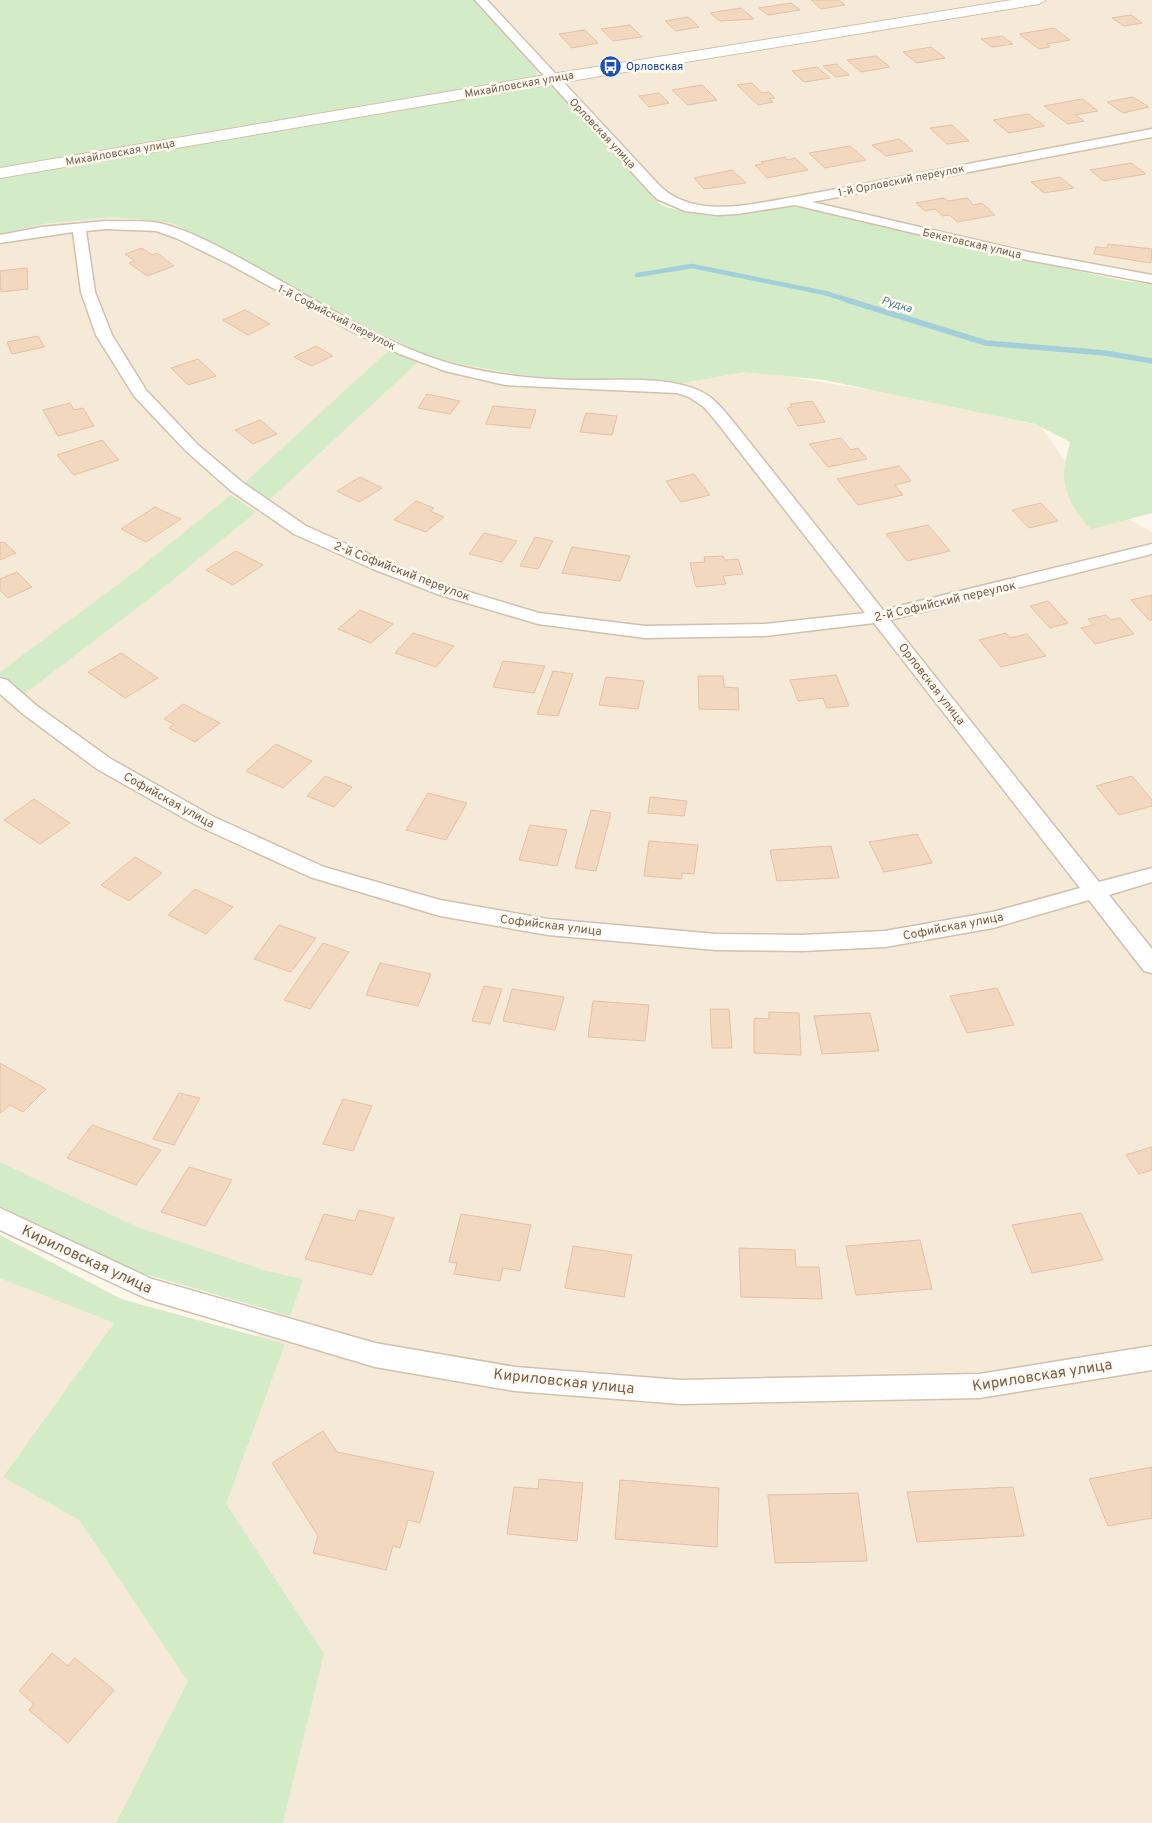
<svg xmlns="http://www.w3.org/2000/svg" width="1152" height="1823" viewBox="0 0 1152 1823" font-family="Overpass,sans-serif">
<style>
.residential{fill:#f5ead8}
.green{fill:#d3ecc7}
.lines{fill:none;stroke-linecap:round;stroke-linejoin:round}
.stream-far1{stroke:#a3ceda;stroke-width:4.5}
.stream{stroke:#a3ceda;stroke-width:5.5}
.building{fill:#f3d8c0;stroke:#e6c0a0}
.minor-casing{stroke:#d0c0ae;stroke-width:3}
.tertiary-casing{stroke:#d0c0ae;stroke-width:2}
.minor{fill:#fff;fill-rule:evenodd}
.tertiary{fill:#fff;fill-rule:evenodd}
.labels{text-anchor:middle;stroke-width:5;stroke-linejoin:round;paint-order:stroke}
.far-transit-label{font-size:11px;fill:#164399;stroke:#fffaf1;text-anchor:start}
.far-street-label{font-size:11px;fill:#795f4c;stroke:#fffaf1}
.far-water-label{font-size:11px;font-style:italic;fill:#447b8c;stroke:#fffaf1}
.street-label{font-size:12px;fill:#795f4c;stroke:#fffaf1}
.near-street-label{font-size:15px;fill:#795f4c;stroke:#fffaf1}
</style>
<rect width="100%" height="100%" fill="#fdf7ea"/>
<g class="residential">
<polygon points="469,0 1152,0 1152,283 801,211 710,217 671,207 635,191 0,168"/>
<polygon points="112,217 173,223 453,357 746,370 921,398 1040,426 1096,502 1152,532 1152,1823 248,1823 190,1504 273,1297 0,1182 0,233 44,224"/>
<polygon points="0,1241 130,1303 216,1668 147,1823 0,1823"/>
</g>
<g class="green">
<polygon points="0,0 475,0 537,71 536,76 528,80 0,168"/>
<path d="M545,85L554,88L661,205C689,215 717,216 746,212C768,209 785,205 808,208L997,254L1125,281L1152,284V513L1091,529C1077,516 1064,494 1064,474C1064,464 1068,452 1070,442L1035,424L824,380L745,372L683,383L604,381L539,378L460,364L426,355L321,305L173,223L112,217L44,224L0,234V178Z"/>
<polygon points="390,349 419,361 266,503 243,484"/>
<polygon points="231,495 256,512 158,592 23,695 0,676 0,672 132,574"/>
<polygon points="0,1162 137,1227 263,1270 303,1279 290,1316 138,1272 48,1232 0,1206"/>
<polygon points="0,1235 121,1299 285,1344 226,1504 324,1653 283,1823 116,1823 188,1681 79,1520 3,1477 114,1323 0,1278"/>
</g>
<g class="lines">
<polyline class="stream-far1" points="637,275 692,266 825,293 851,301"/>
<polyline class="stream" points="847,300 986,343 1105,353 1152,361"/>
</g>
<g class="building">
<polygon points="811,0 839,0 845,5 821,9"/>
<polygon points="791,3 800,10 768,15 759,8"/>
<polygon points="741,8 754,19 720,21 710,13"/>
<polygon points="1131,15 1142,23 1124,26 1112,18"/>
<polygon points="688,17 699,27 676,31 665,21"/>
<polygon points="630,25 642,37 613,41 601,29"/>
<polygon points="1054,28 1070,40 1047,44 1050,47 1039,49 1019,34"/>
<polygon points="585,30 598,43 572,48 559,34"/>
<polygon points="1002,36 1013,44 992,47 981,39"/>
<polygon points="931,47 945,58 917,63 903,52"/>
<polygon points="876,56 890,67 861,72 847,60"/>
<polygon points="836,64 849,75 836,77 823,66"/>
<polygon points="817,67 830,78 804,82 792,71"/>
<polygon points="752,83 762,93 769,92 775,98 769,99 773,102 758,105 737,85"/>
<polygon points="702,85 717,100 688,105 672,90"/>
<polygon points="659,93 669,103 649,107 639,96"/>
<polygon points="1133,97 1149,107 1123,113 1107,102"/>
<polygon points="1082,99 1098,111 1075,115 1084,121 1068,124 1044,106"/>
<polygon points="1028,114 1045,126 1009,133 993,120"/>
<polygon points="952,125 969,141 947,144 930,128"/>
<polygon points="899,139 913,151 886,156 872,145"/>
<polygon points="850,146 866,160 825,168 809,153"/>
<polygon points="785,157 788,160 795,158 808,170 767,178 755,165 764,164 761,162"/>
<polygon points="1131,163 1146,174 1104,181 1090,170"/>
<polygon points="732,170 746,183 704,189 694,178"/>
<polygon points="1060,177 1074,188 1044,193 1031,182"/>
<polygon points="944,198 948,201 967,198 974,205 982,203 995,215 957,222 950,215 943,216 935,209 925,211 916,203"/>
<polygon points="1108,244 1152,249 1151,263 1094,254 1096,247 1107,248"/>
<polygon points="142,248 152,255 157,253 174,266 147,276 129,263 135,261 125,254"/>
<polygon points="27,268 28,289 1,292 0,271"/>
<polygon points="245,310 270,324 248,335 223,320"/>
<polygon points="38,336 44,347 12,354 7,342"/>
<polygon points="316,346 333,356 311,366 294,357"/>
<polygon points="198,359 216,376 188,385 171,368"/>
<polygon points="427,394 460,401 450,414 418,408"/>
<polygon points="812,401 825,422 798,426 787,408 792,407 790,404"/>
<polygon points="70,403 74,410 83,408 94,426 58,436 43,410"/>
<polygon points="493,406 536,410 530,428 486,424"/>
<polygon points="586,413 617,416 612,435 580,432"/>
<polygon points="260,420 277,434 253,444 235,430"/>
<polygon points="841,438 851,450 858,448 867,459 828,467 809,444"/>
<polygon points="102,440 119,460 74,475 57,455"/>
<polygon points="899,466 911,481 895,485 903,495 858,505 837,479"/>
<polygon points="694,474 710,495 681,502 666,481"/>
<polygon points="360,477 382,488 359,502 337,491"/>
<polygon points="416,501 434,508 430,511 444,517 426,532 394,520"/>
<polygon points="1041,503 1058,521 1029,528 1012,510"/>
<polygon points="155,507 181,519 146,542 121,529"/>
<polygon points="928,525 950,551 907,561 886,534"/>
<polygon points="484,533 517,541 502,562 469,554"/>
<polygon points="535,537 553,541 538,569 520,566"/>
<polygon points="4,542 16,553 0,560 0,543"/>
<polygon points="572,547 630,556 620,581 562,573"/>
<polygon points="236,551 263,565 233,585 206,570"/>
<polygon points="723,556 725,560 738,559 743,574 723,576 726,584 696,587 690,563 705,562 704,557"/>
<polygon points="17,572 32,587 8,598 0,590 0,579"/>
<polygon points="1152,595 1152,620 1149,620 1131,600"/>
<polygon points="1048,601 1068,623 1050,628 1030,606"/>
<polygon points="360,610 393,624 371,643 338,629"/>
<polygon points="1106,615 1111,620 1120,618 1134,634 1095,644 1081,628 1093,625 1088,619"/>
<polygon points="413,633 454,646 436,667 395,653"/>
<polygon points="1006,633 1010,638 1027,634 1046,656 1001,667 979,640"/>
<polygon points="121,653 158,678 125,698 88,672"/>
<polygon points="503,661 545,666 534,693 493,687"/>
<polygon points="553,671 573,674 558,716 537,714"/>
<polygon points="836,675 849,706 827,708 823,698 798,701 790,680"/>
<polygon points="698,676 723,676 724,687 738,688 739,710 699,709"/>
<polygon points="606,677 644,681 638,709 599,705"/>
<polygon points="183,704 220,723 195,742 169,728 174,724 164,719"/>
<polygon points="276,744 312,761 283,788 246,771"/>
<polygon points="325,776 352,787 334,807 307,796"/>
<polygon points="1132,776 1152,800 1152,806 1119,815 1096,786"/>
<polygon points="428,793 467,803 446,840 406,830"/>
<polygon points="650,797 687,801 684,816 648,813"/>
<polygon points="34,799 70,823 40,844 4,820"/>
<polygon points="591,810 611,813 596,871 575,868"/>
<polygon points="530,825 567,830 557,866 519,860"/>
<polygon points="917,834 932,863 884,872 869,842"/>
<polygon points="649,841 698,845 694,874 682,873 682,879 644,876"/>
<polygon points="831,846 839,878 777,881 770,850"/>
<polygon points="135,857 162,873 129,901 101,885"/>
<polygon points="195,889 233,907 206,934 168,915"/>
<polygon points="279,925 316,938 291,972 254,959"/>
<polygon points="323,943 349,952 310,1009 284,1000"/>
<polygon points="380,963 431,974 418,1006 366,995"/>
<polygon points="484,986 502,989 490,1024 472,1021"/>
<polygon points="997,988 1014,1025 967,1033 950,996"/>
<polygon points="512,989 564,997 555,1030 503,1021"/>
<polygon points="593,1001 649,1005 645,1041 588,1037"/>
<polygon points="710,1009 729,1009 732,1048 712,1048"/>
<polygon points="769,1012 799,1013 801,1055 754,1053 754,1018 769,1019"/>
<polygon points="870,1013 879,1051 822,1054 814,1016"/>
<polygon points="0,1063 46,1089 23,1112 10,1105 0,1113"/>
<polygon points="179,1093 200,1098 174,1145 153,1139"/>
<polygon points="343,1099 372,1106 353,1151 323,1144"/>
<polygon points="92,1125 161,1150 136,1185 67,1158"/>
<polygon points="1152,1147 1152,1170 1139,1174 1126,1155"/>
<polygon points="189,1167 232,1180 205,1226 161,1212"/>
<polygon points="359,1210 394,1218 372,1275 305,1259 324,1214 355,1221"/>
<polygon points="1081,1213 1103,1260 1032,1273 1012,1225"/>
<polygon points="461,1214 531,1225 520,1271 503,1268 500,1281 454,1274 457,1263 449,1262"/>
<polygon points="920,1240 932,1289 856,1295 846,1246"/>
<polygon points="573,1246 632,1255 624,1297 565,1288"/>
<polygon points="739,1248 795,1250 796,1267 819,1267 822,1299 741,1297"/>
<polygon points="323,1431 337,1452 434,1472 420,1523 408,1520 400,1548 393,1546 386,1570 313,1553 318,1536 272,1463"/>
<polygon points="1152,1467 1152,1518 1108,1526 1089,1479"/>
<polygon points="539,1479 583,1483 577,1541 507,1534 514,1487 538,1489"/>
<polygon points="620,1480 719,1488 717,1547 615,1539"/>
<polygon points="1013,1487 1024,1536 917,1542 907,1492"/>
<polygon points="858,1493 867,1561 775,1563 768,1495"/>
<polygon points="52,1653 68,1666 75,1658 114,1690 68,1743 29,1710 34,1704 19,1691"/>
</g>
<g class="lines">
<defs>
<g id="minor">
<path d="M475,0H487L659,185C694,220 751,204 794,197L1152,129V137L812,202L1028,252L1152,275V283L1028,260L795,205L737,214L717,215L685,211L657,199L649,191Z"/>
<path d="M106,221C123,222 142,220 159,223C190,230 221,248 249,263C311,297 389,348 456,365C495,375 536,379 576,380C613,381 666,375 700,391C713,397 722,408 731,419L883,610L1152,544V554L890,620L1099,882L1152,868V882L1109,895L1152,949V973L1144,971L1089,900L993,928L885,947L802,951L716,950L548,935L440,916L310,877L198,826L97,769L23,714L0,694V678L7,680L37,706L111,759L212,816L324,867L440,900L548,919L716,934L802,935L885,931L993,912L1080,888L874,623L765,636L645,638L538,624L440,595L373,569L294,534L230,490L186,451L134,396L96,335L81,292L73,232L0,243V235L42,227ZM106,229L156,231L176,238L227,263L355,333L400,354L445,371L505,385L677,393L689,397L704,407L719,425L865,613L765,624L645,626L539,613L452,587L385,561L306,526L242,482L198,445L146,390L112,335L95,292L86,231Z"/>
<polygon points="0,1208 152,1279 375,1343 515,1367 681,1380 979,1374 1152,1346 1152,1370 979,1398 681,1404 515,1391 375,1367 147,1299 0,1230"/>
</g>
<polygon id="tertiary" points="1012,0 1046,0 1039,4 552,84 0,178 0,168 552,74"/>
</defs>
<use href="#minor" class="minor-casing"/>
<use href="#tertiary" class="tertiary-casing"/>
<use href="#minor" class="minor"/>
<use href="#tertiary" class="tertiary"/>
</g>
<defs>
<symbol id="bus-disc" viewBox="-11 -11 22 22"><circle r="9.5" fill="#1a4fb4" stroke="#fffaf1"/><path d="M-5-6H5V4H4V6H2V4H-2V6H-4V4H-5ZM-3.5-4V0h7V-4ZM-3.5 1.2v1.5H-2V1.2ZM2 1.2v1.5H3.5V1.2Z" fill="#fff"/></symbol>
</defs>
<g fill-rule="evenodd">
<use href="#bus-disc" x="598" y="54" width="25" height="25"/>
</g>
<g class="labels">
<g class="far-transit-label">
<text x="626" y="70">Орловская</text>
</g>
<g class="far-street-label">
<text transform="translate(519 84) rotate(-10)" y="4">Михайловская улица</text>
<text transform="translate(603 133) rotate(47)" y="4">Орловская улица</text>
<text transform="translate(120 152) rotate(-10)" y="4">Михайловская улица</text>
<text transform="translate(901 180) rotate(-11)" y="4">1-й Орловский переулок</text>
<text transform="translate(972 243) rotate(13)" y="4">Бекетовская улица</text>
<text transform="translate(337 317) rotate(27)" y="4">1-й Софийский переулок</text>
</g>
<g class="far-water-label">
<text transform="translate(897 304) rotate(17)" y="4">Рудка</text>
</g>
<g class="street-label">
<text transform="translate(402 571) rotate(21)" y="4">2-й Софийский переулок</text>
<text transform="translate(945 601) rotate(-13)" y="4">2-й Софийский переулок</text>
<text transform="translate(932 684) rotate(52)" y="4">Орловская улица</text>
<text transform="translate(169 800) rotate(29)" y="4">Софийская улица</text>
<text transform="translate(551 925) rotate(7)" y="4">Софийская улица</text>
<text transform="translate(953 926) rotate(-11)" y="4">Софийская улица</text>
</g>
<g class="near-street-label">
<text transform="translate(87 1259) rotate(25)" y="5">Кириловская улица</text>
<text transform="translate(1042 1375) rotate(-9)" y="5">Кириловская улица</text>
<text transform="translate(564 1381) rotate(6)" y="5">Кириловская улица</text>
</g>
</g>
</svg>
